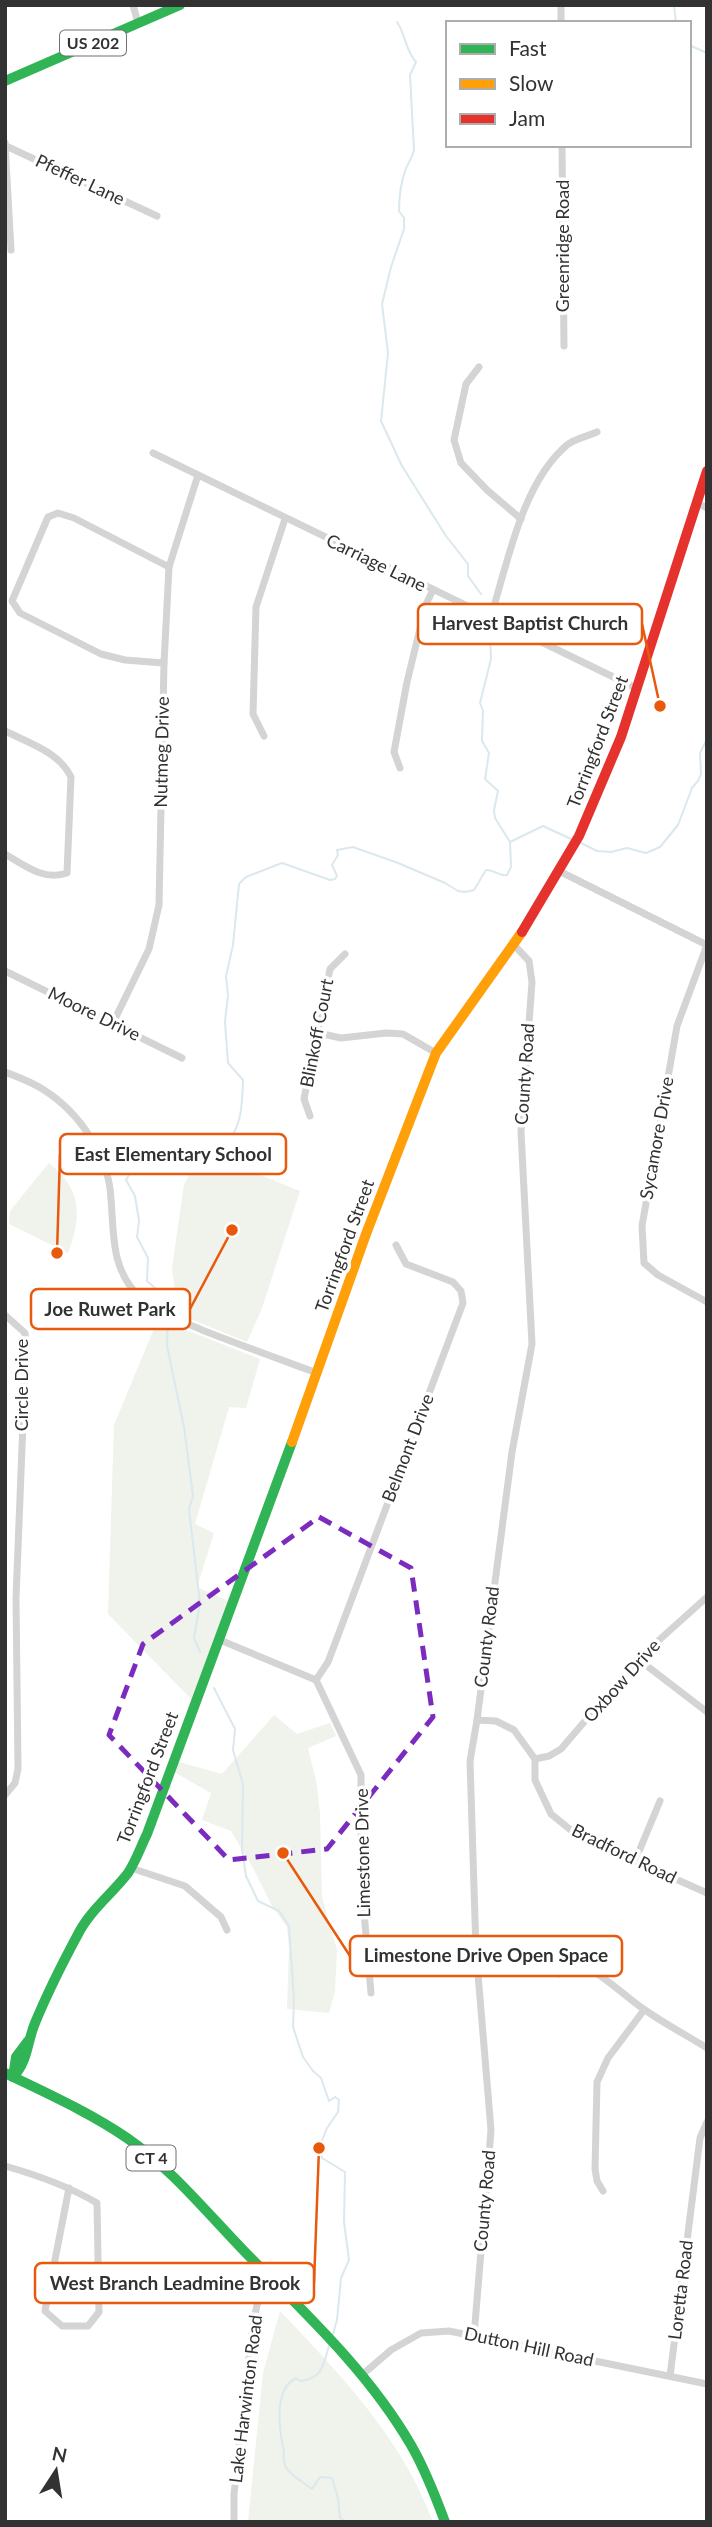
<svg xmlns="http://www.w3.org/2000/svg" width="712" height="2527" viewBox="0 0 712 2527" font-family="Lato,sans-serif">
<style>
.green{fill:#f0f2ec}
.lines{fill:none;stroke-linecap:round;stroke-linejoin:round}
.stream{stroke:#dbe8ed;stroke-width:2}
.street{stroke:#d4d4d4;stroke-width:7}
.fast{stroke:#30b455;stroke-width:10}
.slow{stroke:#ff9f0a;stroke-width:10}
.jam{stroke:#e5322d;stroke-width:10}
.marked{fill:none;stroke:#7b2cbf;stroke-width:5;stroke-dasharray:14 9;stroke-linejoin:round}
.labels{text-anchor:middle;stroke-width:7;stroke-linejoin:round;paint-order:stroke}
.shield{fill:#fff;stroke:#707070;stroke-width:2}
.shield-label{font-size:16px;font-weight:bold;fill:#323232}
.street-label{font-size:18px;fill:#323232;stroke:#fff}
.leader{fill:none;stroke:#e8590c;stroke-width:2.5}
.callout-dot{fill:#e8590c;stroke:#fff;stroke-width:2.5}
.callout{fill:#fff;stroke:#e8590c;stroke-width:2.5}
.callout-label{font-size:19px;text-anchor:middle;font-weight:bold;fill:#323232}
</style>
<rect width="100%" height="100%" fill="#fff"/>
<g class="green">
<path d="M49,1163C82,1190 82,1215 68,1253L9,1224L10,1211Z"/>
<polygon points="233,1164 300,1191 261,1311 247,1342 178,1314 172,1268 184,1185 189,1175"/>
<polygon points="158,1319 260,1359 246,1408 229,1407 195,1524 214,1533 197,1587 235,1604 197,1705 108,1614 114,1425"/>
<polygon points="274,1715 297,1734 330,1723 336,1736 308,1748 317,1785 320,1814 322,1897 337,1950 335,1991 329,2013 287,2009 289,1948 287,1927 271,1904 253,1868 231,1831 202,1820 211,1793 172,1771 175,1761 222,1774"/>
<path d="M280,2311C340,2374 402,2438 433,2522H248L263,2373Z"/>
</g>
<g class="lines">
<g class="stream">
<polyline points="674,5 676,23"/>
<path d="M397,22C406,35 405,50 416,62L410,75L414,150C412,158 408,163 405,171C401,183 399,199 399,211L404,218V229L391,267L382,304L388,353L381,421L402,466L446,536L468,564V576L481,594"/>
<polyline points="689,45 707,53"/>
<polyline points="510,842 543,826 571,839"/>
<polyline points="579,842 597,851 611,852 627,848 646,853 660,847 678,825 692,788 698,781 701,774 700,753 706,741 707,730"/>
<path d="M167,1313L165,1297L147,1281L148,1258L137,1237L139,1221L135,1196L126,1180C134,1163 156,1160 173,1160L177,1156L192,1150L205,1154L220,1155C241,1126 242,1115 243,1080L228,1063L225,1022L228,995L226,976L233,945L239,884L246,877L282,863L330,880L335,879L337,876L332,865L338,855L337,850L353,847L398,863L445,883L458,891L465,892L474,890L486,870C494,869 499,877 507,875L511,867L510,842L495,818L494,810L498,791L485,779L489,753L482,741L483,711L480,703L491,659L490,632"/>
<polyline points="168,1319 167,1346 184,1427 193,1496 189,1509 200,1603 194,1638 200,1652"/>
<polyline points="214,1688 235,1729 233,1750 243,1784 242,1849 246,1876 258,1901 279,1911 289,1926 294,2000 293,2027 303,2057 313,2071 321,2078 329,2101 335,2097 339,2100 338,2112 327,2128 319,2148 322,2158 345,2172 344,2222 349,2260 341,2278 337,2320 333,2334"/>
<path d="M329,2346C323,2365 323,2379 300,2381L296,2378C273,2390 279,2430 284,2451C284,2455 283,2459 284,2462C287,2474 303,2482 312,2489L320,2477L332,2478L338,2498L340,2518L347,2522"/>
</g>
<g class="street">
<polyline points="133,5 138,23"/>
<polyline points="561,5 561,23"/>
<polyline points="5,143 11,250"/>
<polyline points="562,145 564,346"/>
<polyline points="6,146 157,216"/>
<polyline points="479,367 466,384 454,440 461,463 487,490 521,519"/>
<polyline points="153,453 638,689"/>
<polyline points="697,503 707,508"/>
<path d="M491,616C508,562 522,483 567,445C574,439 588,436 597,432"/>
<polyline points="164,663 125,660 101,654 20,613 12,601 48,517 58,513 74,518 169,567"/>
<path d="M5,731C29,743 59,752 71,777L67,873C44,881 25,866 5,854"/>
<polyline points="264,736 253,714 256,607 285,519"/>
<polyline points="400,768 394,752 407,682 426,604 433,590"/>
<polyline points="559,871 707,945"/>
<polyline points="707,945 677,1026 642,1226 644,1263 658,1275 707,1302"/>
<polyline points="5,971 182,1058"/>
<polyline points="113,1023 149,949 159,905 164,663 169,567 198,475"/>
<polyline points="318,1033 341,1038 386,1033 403,1034 436,1053"/>
<path d="M5,1072C18,1077 32,1082 44,1090C80,1113 109,1156 111,1199C114,1236 111,1271 141,1298C158,1314 182,1321 202,1330C240,1345 279,1359 317,1373"/>
<polyline points="310,1116 304,1099 330,969 345,954"/>
<polyline points="5,1315 25,1333 26,1347 16,1598 18,1769 15,1783 5,1795"/>
<polyline points="220,1640 316,1680"/>
<polyline points="638,1659 707,1712"/>
<polyline points="316,1680 328,1662 463,1303 461,1291 453,1282 406,1264 396,1245"/>
<polyline points="316,1680 361,1775 361,1877 371,1993"/>
<polyline points="477,1720 496,1721 514,1730 535,1759 535,1780 551,1814 577,1835 707,1893"/>
<polyline points="535,1759 549,1756 561,1749 638,1659 707,1597"/>
<polyline points="635,1861 660,1801"/>
<polyline points="131,1868 185,1886 221,1917 227,1930"/>
<path d="M561,1960C597,1965 617,1991 645,2010C665,2024 686,2035 707,2048"/>
<polyline points="559,1974 561,1947"/>
<path d="M5,2166C37,2175 68,2186 97,2203L99,2312L88,2326H62L45,2311L69,2188"/>
<polyline points="603,2191 597,2181 595,2169 597,2082 608,2058 644,2010"/>
<polyline points="474,2336 491,2130 476,1950 470,1761 477,1720 512,1452 532,1344 521,1132 532,982 529,961 514,945"/>
<polyline points="362,2375 391,2350 421,2333 449,2331 707,2384"/>
<polyline points="670,2376 700,2138 707,2122"/>
<polyline points="234,2522 234,2494 252,2330 257,2305 271,2279"/>
</g>
<g class="fast">
<polyline points="5,81 180,5"/>
<path d="M5,2073C46,2093 89,2112 127,2138C172,2169 207,2213 245,2252C304,2312 368,2371 411,2445C425,2469 435,2495 445,2522"/>
<path d="M13,2077C28,2062 27,2042 35,2023C47,1994 62,1964 77,1936C89,1911 112,1894 128,1873C136,1861 141,1846 147,1834L292,1442"/>
<polyline points="13,2077 16,2057 28,2041"/>
</g>
<polyline class="slow" points="292,1442 366,1234 436,1053 522,932"/>
<polyline class="jam" points="522,932 579,836 621,737 707,471"/>
</g>
<path class="marked" d="M319,1517L411,1568L433,1717L327,1849L229,1860L109,1735L143,1644Z"/>
<g class="labels">
<g class="shield">
<rect x="60" y="30.5" width="66" height="25" rx="5"/>
<rect x="126.5" y="2145.5" width="49" height="25" rx="5"/>
</g>
<g class="shield-label">
<text x="93" y="49">US 202</text>
<text x="151" y="2164">CT 4</text>
</g>
<g class="street-label">
<text transform="translate(80 180) rotate(25)" y="6">Pfeffer Lane</text>
<text transform="translate(563 246) rotate(-90)" y="6">Greenridge Road</text>
<text transform="translate(376 563) rotate(26)" y="6">Carriage Lane</text>
<text transform="translate(598 742) rotate(-69)" y="6">Torringford Street</text>
<text transform="translate(162 752) rotate(-89)" y="6">Nutmeg Drive</text>
<text transform="translate(94 1014) rotate(26)" y="6">Moore Drive</text>
<text transform="translate(317 1033) rotate(-79)" y="6">Blinkoff Court</text>
<text transform="translate(525 1074) rotate(-86)" y="6">County Road</text>
<text transform="translate(657 1138) rotate(-80)" y="6">Sycamore Drive</text>
<text transform="translate(345 1246) rotate(-70)" y="6">Torringford Street</text>
<text transform="translate(22 1385) rotate(-90)" y="6">Circle Drive</text>
<text transform="translate(408 1448) rotate(-69)" y="6">Belmont Drive</text>
<text transform="translate(487 1637) rotate(-83)" y="6">County Road</text>
<text transform="translate(622 1681) rotate(-48)" y="6">Oxbow Drive</text>
<text transform="translate(148 1778) rotate(-69)" y="6">Torringford Street</text>
<text transform="translate(363 1853) rotate(-91)" y="6">Limestone Drive</text>
<text transform="translate(624 1854) rotate(26)" y="6">Bradford Road</text>
<text transform="translate(485 2201) rotate(-85)" y="6">County Road</text>
<text transform="translate(681 2290) rotate(-83)" y="6">Loretta Road</text>
<text transform="translate(529 2347) rotate(12)" y="6">Dutton Hill Road</text>
<text transform="translate(246 2399) rotate(-83)" y="6">Lake Harwinton Road</text>
</g>
</g>
<path class="leader" d="M660 706L642 624M57 1253L60 1154M232 1230L190 1309M283 1853L350 1956M319 2148L314 2283"/>
<g class="callout-dot">
<circle cx="660" cy="706" r="7"/>
<circle cx="57" cy="1253" r="7"/>
<circle cx="232" cy="1230" r="7"/>
<circle cx="283" cy="1853" r="7"/>
<circle cx="319" cy="2148" r="7"/>
</g>
<g class="callout">
<rect x="418" y="604" width="224" height="40" rx="7"/>
<rect x="60" y="1134" width="226" height="40" rx="7"/>
<rect x="31" y="1289" width="159" height="40" rx="7"/>
<rect x="350" y="1936" width="272" height="40" rx="7"/>
<rect x="35" y="2263" width="279" height="40" rx="7"/>
</g>
<g class="callout-label">
<text x="530" y="630">Harvest Baptist Church</text>
<text x="173" y="1161">East Elementary School</text>
<text x="110" y="1316">Joe Ruwet Park</text>
<text x="486" y="1962">Limestone Drive Open Space</text>
<text x="175" y="2290">West Branch Leadmine Brook</text>
</g>
<rect width="712" height="2527" fill="none" stroke="#323232" stroke-width="14"/>
<rect x="446" y="21" width="245" height="126" fill="#ffffff" stroke="#adadad" stroke-width="2"/>
<rect x="460" y="44" width="35" height="10" fill="#30b455" stroke="#adadad" stroke-width="2"/>
<text x="509" y="56" font-size="21" fill="#323232">Fast</text>
<rect x="460" y="79" width="35" height="10" fill="#ff9f0a" stroke="#adadad" stroke-width="2"/>
<text x="509" y="91" font-size="21" fill="#323232">Slow</text>
<rect x="460" y="114" width="35" height="10" fill="#e5322d" stroke="#adadad" stroke-width="2"/>
<text x="509" y="126" font-size="21" fill="#323232">Jam</text>
<g transform="translate(56 2471) rotate(12)" stroke="#ffffff" stroke-width="5" paint-order="stroke">
<path d="M0-5L12 26L0 18L-12 26Z" fill="#323232"/>
<text y="-10" font-size="19" font-weight="bold" text-anchor="middle" fill="#323232">N</text>
</g>
</svg>
